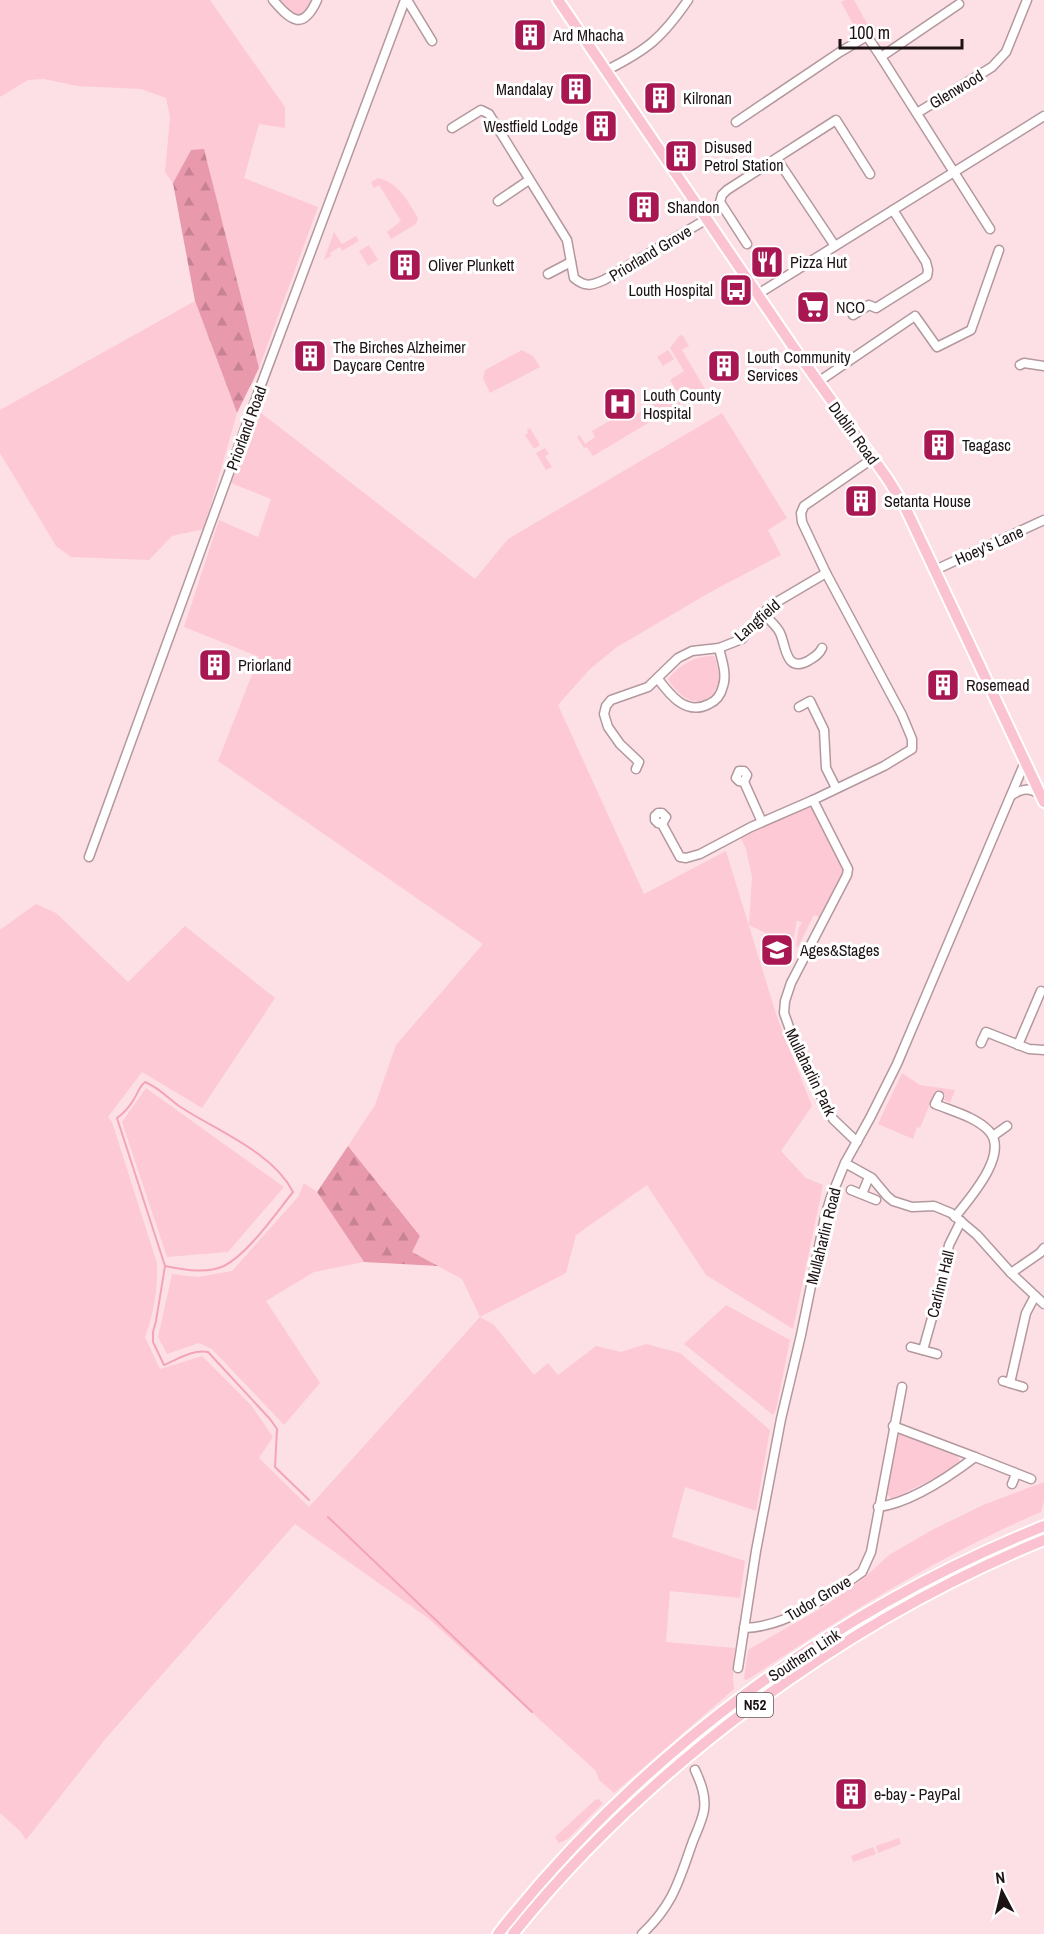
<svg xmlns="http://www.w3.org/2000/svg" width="1044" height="1934" viewBox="0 0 1044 1934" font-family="'Archivo Narrow',sans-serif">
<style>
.grass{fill:#fdc9d4}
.forest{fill:url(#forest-firs)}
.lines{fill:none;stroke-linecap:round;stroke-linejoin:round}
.stream{stroke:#f4a4b7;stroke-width:2}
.minor-casing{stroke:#b3989d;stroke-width:11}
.major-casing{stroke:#fff;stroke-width:14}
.minor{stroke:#fff;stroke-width:8}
.major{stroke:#fbc3d1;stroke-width:10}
.labels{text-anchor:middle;stroke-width:6;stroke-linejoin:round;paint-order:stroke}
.shield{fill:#fff;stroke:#615a5b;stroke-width:1.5}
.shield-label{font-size:15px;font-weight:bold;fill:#1d1315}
.poi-label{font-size:16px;fill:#1d1315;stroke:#fff;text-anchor:start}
.street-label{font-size:16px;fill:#1d1315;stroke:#fff}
</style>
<defs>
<pattern id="forest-firs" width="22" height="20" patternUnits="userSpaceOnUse" patternTransform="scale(1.5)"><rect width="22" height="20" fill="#e899ac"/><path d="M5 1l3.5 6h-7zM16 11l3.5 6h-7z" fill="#c78393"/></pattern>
</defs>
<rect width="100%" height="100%" fill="#fde0e6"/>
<g class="grass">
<polygon points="0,0 210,0 285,107 285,128 259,124 244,178 318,207 259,368 204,150 191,150 173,183 165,172 170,117 166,98 141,89 77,86 44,79 28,80 0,97"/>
<path d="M279,0H315L307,14C291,18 289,12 279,0Z"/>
<polygon points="845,0 854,0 869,27 858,33 841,2"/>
<path d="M378,178C398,182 408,201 418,218L416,224L391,239L387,232L401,221L379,185L374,188L371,182Z"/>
<polygon points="334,232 342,244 356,236 359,241 342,251 340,247 330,253 331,256 324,260"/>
<polygon points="369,245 378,260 368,266 359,251"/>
<polygon points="195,301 237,413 204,529 172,536 149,560 71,557 56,546 0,453 0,410"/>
<polygon points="680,335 683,336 689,346 682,350 705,389 593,456 587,447 584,448 577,437 580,435 585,444 595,437 592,431 623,413 627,420 676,390 670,380 684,371 670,348"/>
<polygon points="522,350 533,356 540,367 490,393 483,378 485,370"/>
<polygon points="668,350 674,359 663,366 657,357"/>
<path d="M260,412L475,579L508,539L722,413L787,518L768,530L781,555L714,590L617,647L590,669L558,705L644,894L726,851L777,1017L812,1106L781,1151L806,1178L823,1185L793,1329L706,1275L647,1185L576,1235L566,1273L480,1317L494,1325L534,1375L548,1363L558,1375L596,1346L621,1352L646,1344L680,1353L770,1430L756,1511L685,1487L672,1537L745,1561L740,1598L670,1591L666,1642L735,1648L733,1678L734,1689L614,1793L599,1780L596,1771L428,1618L295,1524L107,1737L26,1840L20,1831L0,1813V930L36,904L56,913L128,982L185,926L275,998L202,1108L142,1072L108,1117L112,1122L157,1263C158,1287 154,1314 145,1337L160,1369L202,1356L251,1405L273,1437L259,1458L309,1507L480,1317L462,1279L411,1252L420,1236L348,1146L375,1105L396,1045L483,944L218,761L259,657L184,627L219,520L258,537L271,499L231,483Z"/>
<polygon points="530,428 540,445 534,449 525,435 528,433 527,430"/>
<polygon points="545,448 549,454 545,456 552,467 546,470 536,453"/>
<path d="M714,656C732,699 693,721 668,679C681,664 694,656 714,656Z"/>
<polygon points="806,806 812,806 843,864 844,873 821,918 814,915 798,947 796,946 799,927 802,923 797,920 793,941 786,938 784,942 749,925 752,877 746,849 741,838"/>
<polygon points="902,1073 920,1085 955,1090 950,1103 944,1100 946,1095 935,1091 920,1128 917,1127 913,1139 878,1124"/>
<polygon points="146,1088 284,1187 228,1252 167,1257 122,1122"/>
<polygon points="304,1183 317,1192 364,1262 314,1272 266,1301 320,1383 284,1425 212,1349 199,1343 167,1354 158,1337 172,1274 198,1277 232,1271 298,1197"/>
<polygon points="726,1305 790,1340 776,1410 773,1415 684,1344"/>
<polygon points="900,1433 955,1453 960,1461 957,1467 892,1499 885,1492 896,1436"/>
<path d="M1044,1482V1501L1041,1512C936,1557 841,1618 747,1680L744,1679L748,1650L825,1606L864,1578L889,1555L932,1530L983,1505Z"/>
<polygon points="598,1799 603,1803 568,1839 559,1843 555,1837 595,1800"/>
<polygon points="899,1838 901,1844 878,1853 876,1846"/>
<polygon points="873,1847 876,1854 853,1862 851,1856"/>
</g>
<g class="forest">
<polygon points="204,149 259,368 237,413 195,301 173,183 191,150"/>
<polygon points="348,1146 420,1236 412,1252 438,1266 364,1262 317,1192"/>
</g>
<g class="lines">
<g class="stream">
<path d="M165,1266C184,1270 206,1274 224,1266C248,1254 276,1213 293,1192C273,1152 215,1130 179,1106C168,1098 158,1087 145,1082C139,1087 138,1093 134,1099C130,1106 124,1113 117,1118L165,1266L156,1321L153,1332V1342L164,1365C178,1359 193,1349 208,1352L270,1419L277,1429L275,1467L309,1500"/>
<polyline points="328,1517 532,1712"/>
</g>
<defs>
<g id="minor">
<path d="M273,0C291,21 303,31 317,0"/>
<polyline points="407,0 432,41"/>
<polyline points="959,4 881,57 990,229"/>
<path d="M607,70C647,50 662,38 688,0"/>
<polyline points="917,113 992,67 1006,52 1027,0"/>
<polyline points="736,122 840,52 867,36 881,57"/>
<path d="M452,128L481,110L489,114L567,240L574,278C585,287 591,286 604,280L707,219"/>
<polyline points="777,159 835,246"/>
<polyline points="498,201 529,180"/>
<polyline points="747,244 720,202 722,195 727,190 836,120 870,174"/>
<polyline points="548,274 571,262"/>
<polyline points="758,294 1044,116"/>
<polyline points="853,315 869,305 876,308 927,276 928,270 926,262 893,210"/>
<polyline points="1020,365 1024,363 1044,366"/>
<polyline points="818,382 915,316 937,347 971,330 999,250"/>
<polyline points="935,570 1044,520"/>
<path d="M764,614C769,620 777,626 780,633C786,645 785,673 808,661C814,657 819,655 822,648"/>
<path d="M658,679C670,695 686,716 709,704C716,701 721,695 723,686C727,674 722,661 719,648"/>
<polyline points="799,707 810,701 824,730 826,768 836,788"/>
<polyline points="636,769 639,762 620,744 608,727 604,714 606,706 611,700 648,687 678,658 692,651 719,648 742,639 770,606 826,573"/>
<polyline points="744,782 739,781 736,778 739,771 744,771 747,775 744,782 762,822"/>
<path d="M1012,795C1023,788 1029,788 1040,794"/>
<polyline points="813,800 848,869 847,875 791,983 785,1001 784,1013 798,1052 833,1119 857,1142"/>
<polyline points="662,824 666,817 662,813 658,813 655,816 655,820 658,823 662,824 680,857 686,858 700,854 751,827 813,800 884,766 912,749 912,739 902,715 826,573 802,522 801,513 804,506 872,459"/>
<polyline points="89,857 261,385 405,0"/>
<polyline points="981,1043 986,1032 1029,1049 1044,1050"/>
<polyline points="1018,1045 1041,991"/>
<path d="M939,1096L935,1104C952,1111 976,1117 989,1131C1010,1154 969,1199 955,1217"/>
<polyline points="993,1136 1007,1126"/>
<polyline points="845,1163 872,1178 887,1196 893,1201 912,1207 934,1206 951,1213 977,1235 1011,1273 1044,1304"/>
<polyline points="851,1190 876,1200"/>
<polyline points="862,1194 869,1177"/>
<polyline points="1011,1273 1040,1253 1044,1248"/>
<polyline points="911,1347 937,1354"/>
<polyline points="923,1350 939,1293 949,1245 961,1221"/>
<polyline points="1003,1381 1023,1387"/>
<polyline points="1010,1383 1026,1313 1035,1296"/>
<polyline points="975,1457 1031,1479"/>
<polyline points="1012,1484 1016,1474"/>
<path d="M878,1507C910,1503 950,1476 975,1457L893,1426"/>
<path d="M744,1628C788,1627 828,1596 862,1572L871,1552L902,1387"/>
<polyline points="738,1668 756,1551 781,1419 801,1335 825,1217 831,1197 845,1163 870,1118 897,1064 1025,762"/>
<path d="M642,1934C674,1904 679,1880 693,1841C697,1831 702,1821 704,1810C706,1796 701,1783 695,1770"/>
</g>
<g id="major">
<polyline points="558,0 794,348 887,478 905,507 1044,802"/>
<path d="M498,1934C639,1755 832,1611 1044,1526"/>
<path d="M513,1934C648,1766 845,1621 1044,1540"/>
</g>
</defs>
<use href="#minor" class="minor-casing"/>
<use href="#major" class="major-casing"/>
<use href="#minor" class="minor"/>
<use href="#major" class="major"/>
</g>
<defs>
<symbol id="building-square" viewBox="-11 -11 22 22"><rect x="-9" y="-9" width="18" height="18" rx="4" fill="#a81752" stroke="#fff"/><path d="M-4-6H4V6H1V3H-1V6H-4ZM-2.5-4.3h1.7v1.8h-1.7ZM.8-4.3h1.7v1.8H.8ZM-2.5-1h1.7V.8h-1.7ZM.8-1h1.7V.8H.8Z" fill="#fff"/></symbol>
<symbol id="restaurant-square" viewBox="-11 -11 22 22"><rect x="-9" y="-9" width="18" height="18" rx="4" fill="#a81752" stroke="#fff"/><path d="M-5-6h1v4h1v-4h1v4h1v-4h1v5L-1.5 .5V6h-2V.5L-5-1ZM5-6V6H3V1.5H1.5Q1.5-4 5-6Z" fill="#fff"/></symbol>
<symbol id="bus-square" viewBox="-11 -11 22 22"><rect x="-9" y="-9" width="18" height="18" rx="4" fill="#a81752" stroke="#fff"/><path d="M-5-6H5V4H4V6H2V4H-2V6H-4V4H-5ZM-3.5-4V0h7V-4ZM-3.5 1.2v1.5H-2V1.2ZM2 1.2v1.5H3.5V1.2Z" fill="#fff"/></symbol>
<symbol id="supermarket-square" viewBox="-11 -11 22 22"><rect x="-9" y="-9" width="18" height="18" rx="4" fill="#a81752" stroke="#fff"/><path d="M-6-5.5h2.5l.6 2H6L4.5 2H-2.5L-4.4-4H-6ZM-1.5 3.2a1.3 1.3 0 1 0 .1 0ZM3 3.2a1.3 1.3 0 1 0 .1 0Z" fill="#fff"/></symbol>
<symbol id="hospital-square" viewBox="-11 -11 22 22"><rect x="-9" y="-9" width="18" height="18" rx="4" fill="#a81752" stroke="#fff"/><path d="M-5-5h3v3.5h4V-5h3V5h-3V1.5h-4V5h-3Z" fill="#fff"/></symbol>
<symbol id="school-square" viewBox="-11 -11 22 22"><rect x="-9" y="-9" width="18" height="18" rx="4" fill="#a81752" stroke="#fff"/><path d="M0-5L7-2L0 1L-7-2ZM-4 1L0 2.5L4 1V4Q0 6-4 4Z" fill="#fff"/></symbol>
</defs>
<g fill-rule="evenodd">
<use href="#building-square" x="511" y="16" width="38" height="38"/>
<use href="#building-square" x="557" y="70" width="38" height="38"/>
<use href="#building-square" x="641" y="79" width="38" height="38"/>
<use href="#building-square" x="582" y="107" width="38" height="38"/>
<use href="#building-square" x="662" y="137" width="38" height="38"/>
<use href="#building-square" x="625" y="188" width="38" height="38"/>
<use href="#restaurant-square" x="748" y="243" width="38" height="38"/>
<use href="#building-square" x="386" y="246" width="38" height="38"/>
<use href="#bus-square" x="717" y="271" width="38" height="38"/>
<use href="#supermarket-square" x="794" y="288" width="38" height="38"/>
<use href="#building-square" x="291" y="337" width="38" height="38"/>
<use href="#building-square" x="705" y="347" width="38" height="38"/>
<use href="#hospital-square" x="601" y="385" width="38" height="38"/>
<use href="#building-square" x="920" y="426" width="38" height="38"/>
<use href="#building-square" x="842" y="482" width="38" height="38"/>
<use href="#building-square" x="196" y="646" width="38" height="38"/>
<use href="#building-square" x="924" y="666" width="38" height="38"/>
<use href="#school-square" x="758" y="931" width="38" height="38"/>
<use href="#building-square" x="832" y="1775" width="38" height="38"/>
</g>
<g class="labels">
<rect class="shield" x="737" y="1693" width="36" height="24" rx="4.5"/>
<g class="shield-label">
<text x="755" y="1710">N52</text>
</g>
<g class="poi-label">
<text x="553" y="41">Ard Mhacha</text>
<text x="553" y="95" text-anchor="end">Mandalay</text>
<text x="683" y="104">Kilronan</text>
<text x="578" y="132" text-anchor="end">Westfield Lodge</text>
<text x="704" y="153">Disused<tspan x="704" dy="18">Petrol Station</tspan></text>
<text x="667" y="213">Shandon</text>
<text x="790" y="268">Pizza Hut</text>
<text x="428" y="271">Oliver Plunkett</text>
<text x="713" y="296" text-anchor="end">Louth Hospital</text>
<text x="836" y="313">NCO</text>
<text x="333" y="353">The Birches Alzheimer<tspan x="333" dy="18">Daycare Centre</tspan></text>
<text x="747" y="363">Louth Community<tspan x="747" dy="18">Services</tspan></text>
<text x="643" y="401">Louth County<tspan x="643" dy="18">Hospital</tspan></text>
<text x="962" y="451">Teagasc</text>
<text x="884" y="507">Setanta House</text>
<text x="238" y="671">Priorland</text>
<text x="966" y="691">Rosemead</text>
<text x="800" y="956">Ages&amp;Stages</text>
<text x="874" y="1800">e-bay - PayPal</text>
</g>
<g class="street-label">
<text transform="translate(956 89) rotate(-31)" y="6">Glenwood</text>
<text transform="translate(650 253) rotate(-31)" y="6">Priorland Grove</text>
<text transform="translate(246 428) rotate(-70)" y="6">Priorland Road</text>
<text transform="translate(854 433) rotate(54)" y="6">Dublin Road</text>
<text transform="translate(989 545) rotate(-24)" y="6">Hoey's Lane</text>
<text transform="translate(757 620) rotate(-41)" y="6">Langfield</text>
<text transform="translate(811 1072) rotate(64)" y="6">Mullaharlin Park</text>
<text transform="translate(823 1236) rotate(-76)" y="6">Mullaharlin Road</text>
<text transform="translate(940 1284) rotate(-76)" y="6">Carlinn Hall</text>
<text transform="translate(818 1598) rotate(-31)" y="6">Tudor Grove</text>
<text transform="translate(804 1655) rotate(-33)" y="6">Southern Link</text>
</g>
</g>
<g transform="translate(1002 1892) rotate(353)" stroke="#ffffff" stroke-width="4.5" paint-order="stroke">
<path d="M0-4.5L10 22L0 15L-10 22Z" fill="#1d1315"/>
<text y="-9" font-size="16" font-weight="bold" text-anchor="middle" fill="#1d1315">N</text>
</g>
<path d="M840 39v9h122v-9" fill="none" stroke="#1d1315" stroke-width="3"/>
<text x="849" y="39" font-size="18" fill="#1d1315" stroke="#ffffff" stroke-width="4.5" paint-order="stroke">100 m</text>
</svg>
